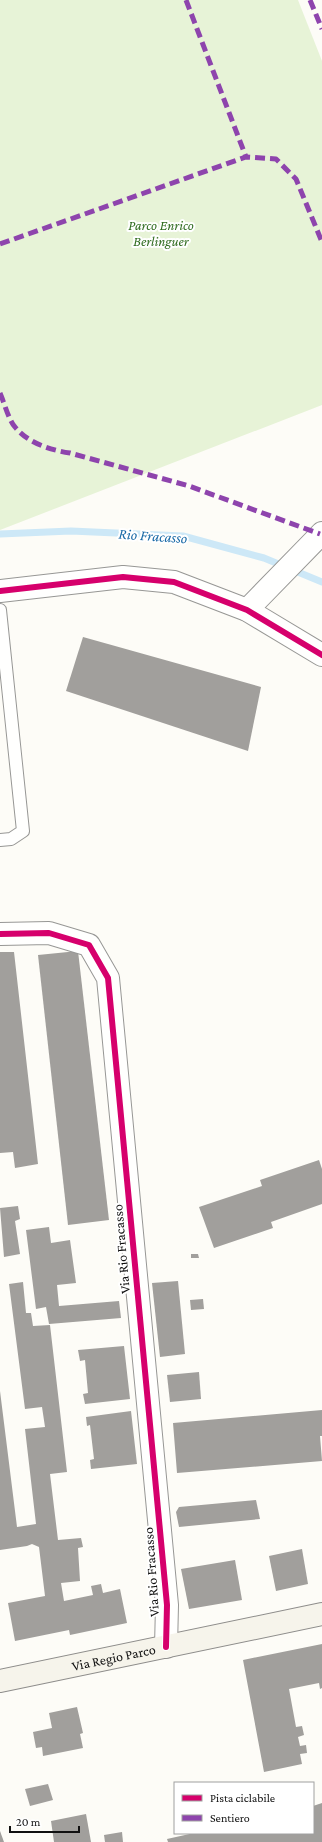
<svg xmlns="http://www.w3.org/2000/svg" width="322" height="1842" viewBox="0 0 322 1842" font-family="'Crimson Pro',serif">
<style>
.green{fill:#e7f3d7}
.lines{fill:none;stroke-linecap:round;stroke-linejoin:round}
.stream{stroke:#cde8f7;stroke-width:7}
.building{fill:#a19f9c}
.lane-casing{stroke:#979795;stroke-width:14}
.street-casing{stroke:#979795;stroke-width:24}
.secondary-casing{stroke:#8e8d8b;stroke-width:24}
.lane{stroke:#fffffe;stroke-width:12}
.street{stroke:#fffffe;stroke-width:22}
.secondary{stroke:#f6f4eb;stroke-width:22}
.quiet{stroke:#8e44ad;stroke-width:5;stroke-dasharray:10 5;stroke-linecap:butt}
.cycleway-casing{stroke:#fff;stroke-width:8}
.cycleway{stroke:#d6006c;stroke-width:6}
.labels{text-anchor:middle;stroke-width:4;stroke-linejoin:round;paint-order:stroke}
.park-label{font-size:14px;font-style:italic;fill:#2f6b1f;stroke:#fff}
.street-label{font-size:14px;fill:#111;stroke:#fff}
.water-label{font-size:15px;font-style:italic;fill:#1768a6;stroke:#fff}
</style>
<rect width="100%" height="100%" fill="#fdfcf7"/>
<polygon class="green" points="0,0 298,0 322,61 322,405 0,530"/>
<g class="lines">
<polyline class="stream" points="0,534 71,531 183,536 264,558 322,582"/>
</g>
<g class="building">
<polygon points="83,637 261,687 248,751 66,691"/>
<polygon points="78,951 109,1220 68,1225 38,955"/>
<polygon points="0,952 14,952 38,1164 15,1168 13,1152 0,1153"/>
<polygon points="319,1160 322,1169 322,1204 271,1222 273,1228 214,1248 199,1207 262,1186 260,1180"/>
<polygon points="18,1206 20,1219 15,1221 20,1254 4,1257 0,1208"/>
<polygon points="49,1227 51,1243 70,1240 76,1283 57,1285 59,1306 119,1301 121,1318 49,1324 46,1307 36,1309 26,1230"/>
<polygon points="191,1254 198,1254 199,1258 191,1258"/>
<polygon points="178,1281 185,1354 160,1357 152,1283"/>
<polygon points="23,1282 26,1313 31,1313 33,1326 50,1325 67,1472 50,1474 58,1540 81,1538 83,1547 78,1548 80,1581 61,1583 64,1601 93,1595 91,1586 101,1584 103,1593 120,1589 127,1623 70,1635 69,1630 15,1641 8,1603 45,1596 39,1547 32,1544 27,1546 0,1550 0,1391 17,1527 36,1524 25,1429 45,1427 42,1407 25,1409 9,1284"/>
<polygon points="203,1299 204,1309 191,1310 190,1300"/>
<polygon points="124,1346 130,1399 85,1404 83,1394 88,1393 85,1360 80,1361 78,1350"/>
<polygon points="199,1372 201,1399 170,1402 167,1375"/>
<polygon points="322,1410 322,1436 320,1436 322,1461 177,1473 173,1423"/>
<polygon points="131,1411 137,1464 91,1469 90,1460 94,1459 90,1425 87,1426 86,1417"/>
<polygon points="256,1500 260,1519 179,1527 176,1512 179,1507"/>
<polygon points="302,1549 308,1584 276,1591 269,1556"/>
<polygon points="235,1560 242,1600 189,1609 181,1569"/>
<polygon points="322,1644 322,1688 320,1689 319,1683 289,1689 296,1727 302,1726 304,1735 298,1737 300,1746 306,1745 307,1753 300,1754 302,1764 264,1772 243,1660"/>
<polygon points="77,1707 83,1733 80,1734 83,1748 43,1756 42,1747 36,1748 33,1732 52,1728 49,1713"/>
<polygon points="48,1784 53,1800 30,1806 25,1789"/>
<polygon points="322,1803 322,1842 168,1842 167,1839 194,1833 313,1833 313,1806"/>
<polygon points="86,1814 91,1842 54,1842 51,1821"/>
<polygon points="0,1831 4,1842 0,1842"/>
<polygon points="122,1832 123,1842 105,1842 104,1835"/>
</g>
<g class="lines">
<defs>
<polyline id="lane" points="0,610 23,831 11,839 0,840"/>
<g id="street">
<polyline points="0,591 123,577 174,582 247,610 322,655"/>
<polyline points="247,610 322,533"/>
<polyline points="0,934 49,933 89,945 108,978 167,1605 166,1647"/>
</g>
<g id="secondary">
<path id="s1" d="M0,1681L322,1614"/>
</g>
</defs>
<use href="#lane" class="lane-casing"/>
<use href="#street" class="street-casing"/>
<use href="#secondary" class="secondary-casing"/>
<use href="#lane" class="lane"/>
<use href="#street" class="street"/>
<use href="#secondary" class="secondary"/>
<g class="quiet">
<polyline points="186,0 246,157"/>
<polyline points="310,0 322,29"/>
<polyline points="0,244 246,157 276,159 296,179 322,242"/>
<path d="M0,393C4,402 9,421 15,427C28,443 50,450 70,453L189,486L320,534"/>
</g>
<defs>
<g id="cycleway">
<polyline points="0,591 123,577 174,582 247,610 322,655"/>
<polyline points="0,934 49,933 89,945 108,978 167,1605 166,1647"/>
</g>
</defs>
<use href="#cycleway" class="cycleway-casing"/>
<use href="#cycleway" class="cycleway"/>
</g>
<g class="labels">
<g class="park-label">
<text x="161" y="230">Parco Enrico<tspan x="161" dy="16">Berlinguer</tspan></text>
</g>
<g class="street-label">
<text transform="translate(121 1249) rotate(-95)" y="5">Via Rio Fracasso</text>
<text transform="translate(151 1572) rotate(-94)" y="5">Via Rio Fracasso</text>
<text dy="5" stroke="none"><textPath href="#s1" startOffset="116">Via Regio Parco</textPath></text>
</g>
<g class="water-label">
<text transform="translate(153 536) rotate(4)" y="5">Rio Fracasso</text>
</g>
</g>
<rect x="174" y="1782" width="140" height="52" fill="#ffffff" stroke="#a0a0a0"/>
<rect x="182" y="1795" width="20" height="6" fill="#d6006c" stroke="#a0a0a0"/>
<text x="210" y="1802" font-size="12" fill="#111111">Pista ciclabile</text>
<rect x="182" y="1815" width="20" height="6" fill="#8e44ad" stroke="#a0a0a0"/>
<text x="210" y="1822" font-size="12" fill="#111111">Sentiero</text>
<path d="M10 1826v6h69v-6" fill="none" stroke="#111111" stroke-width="2"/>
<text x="16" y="1826" font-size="12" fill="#111111" stroke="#ffffff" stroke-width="3" paint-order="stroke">20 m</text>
</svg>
